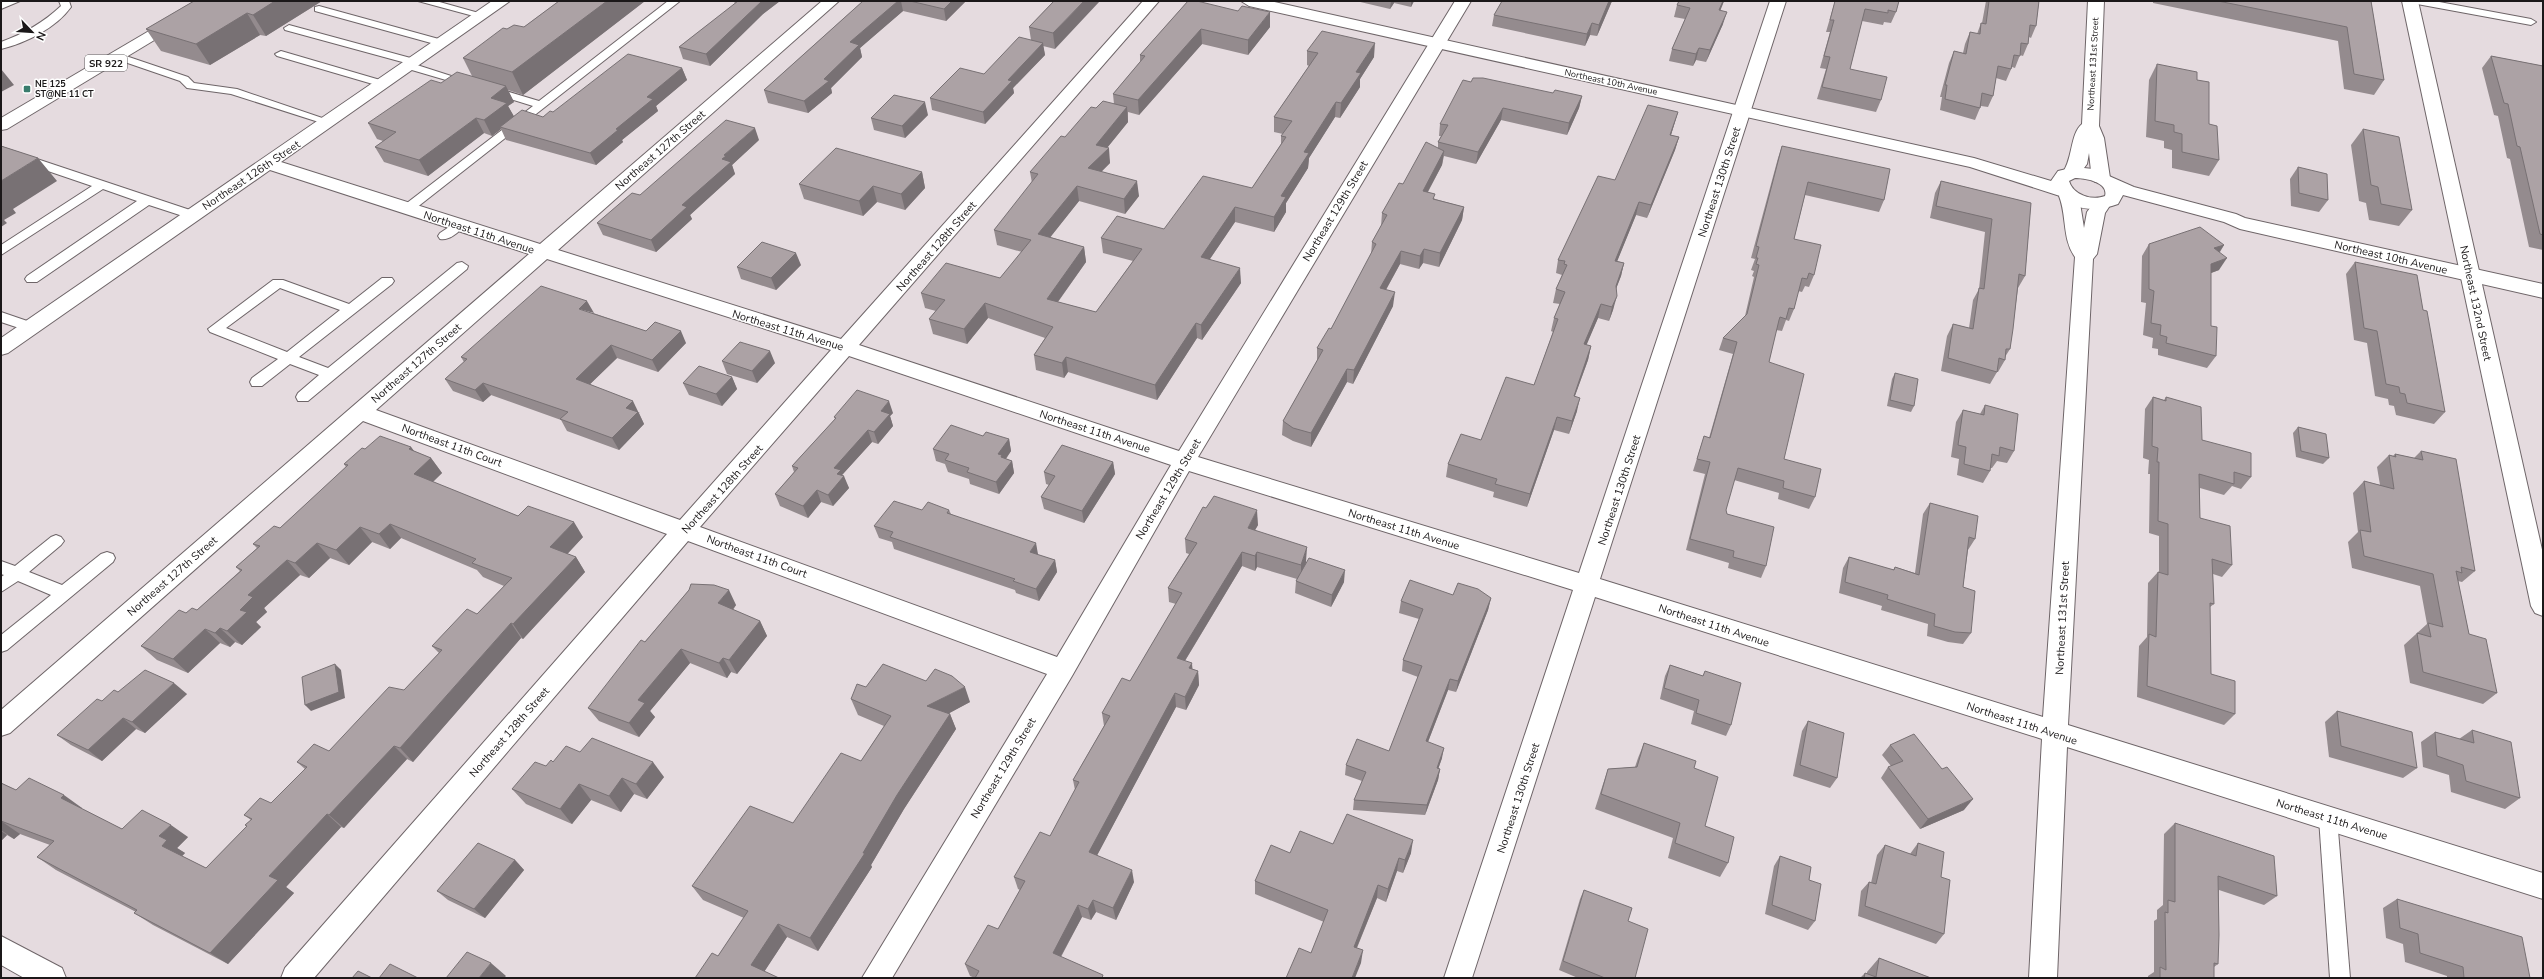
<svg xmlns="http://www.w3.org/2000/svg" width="2544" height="979" viewBox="0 0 2544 979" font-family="'Nunito Sans',sans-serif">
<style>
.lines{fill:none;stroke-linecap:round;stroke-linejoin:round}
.service-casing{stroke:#6e6568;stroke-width:2}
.minor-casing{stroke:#6e6568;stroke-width:2}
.tertiary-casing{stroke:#6e6568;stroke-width:2}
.primary-casing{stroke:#6e6568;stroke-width:2}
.service{fill:#fff;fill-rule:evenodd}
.minor{fill:#fff;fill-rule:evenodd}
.tertiary{fill:#fff;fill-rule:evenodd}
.primary{fill:#fff;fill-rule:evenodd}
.wall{fill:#948b8e}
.shaded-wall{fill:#787174}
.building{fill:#aca2a5;stroke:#787174}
.poi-dot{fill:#397c6d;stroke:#fff;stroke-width:1.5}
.labels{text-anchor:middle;stroke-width:3;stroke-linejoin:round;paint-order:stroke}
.far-street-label{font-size:9px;fill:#1b1819;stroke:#fff}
.far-poi-label{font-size:9px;font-weight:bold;fill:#1b1819;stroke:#fff;text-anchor:start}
.shield{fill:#fff;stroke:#5f5d5e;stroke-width:1}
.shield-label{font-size:10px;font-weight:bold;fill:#1b1819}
.street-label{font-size:11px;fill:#1b1819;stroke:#fff}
</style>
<rect width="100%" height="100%" fill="#e5dbdf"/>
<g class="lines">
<defs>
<g id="service">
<polygon points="5,1 20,1 1,9 1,2"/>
<path d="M59,1H69L71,7C56,28 26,43 1,49V42C23,34 43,23 61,6Z"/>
<polygon points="418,1 436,1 486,15 481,18"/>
<polygon points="668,1 680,1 411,212 403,212 401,209 403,206 533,106 488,92 488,88 496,88 539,101"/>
<polygon points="2412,1 2434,1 2531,19 2536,22 2531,25 2417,4"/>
<polygon points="319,6 446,41 447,43 442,46 315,11 315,7"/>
<polygon points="289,25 418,60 420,62 417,65 473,83 467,86 463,85 405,68 403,66 406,63 285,30 284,28"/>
<polygon points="281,51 387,82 389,84 383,87 277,56 275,54"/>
<polygon points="117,53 188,77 194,83 237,89 334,122 328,125 231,94 187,88 180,81 113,58 113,54"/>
<polygon points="1,147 196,212 198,215 192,219 149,205 37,282 27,282 25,279 27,276 137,201 103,189 1,255 1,245 92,186 1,155"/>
<path d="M458,221L462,222L464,225C459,233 448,241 440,239L438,236L440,233Z"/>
<path d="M462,262L468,266L467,269L308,401H298L296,397L298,393L319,375L290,364L262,386H252L250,382L252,378L278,359L210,332L208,329L273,280H283L349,304L382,278H392L394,281L392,284L299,357L328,368L457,263ZM280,288L340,310L287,352L226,328Z"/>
<polygon points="1,312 36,324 38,327 31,332 1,322"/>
<polygon points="56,535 61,537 64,541 61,545 29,572 62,585 101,554 107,552 113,554 115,558 113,562 7,650 1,652 1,635 51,595 18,581 1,592 1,577 4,575 1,574 1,561 15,566 51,537"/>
<polygon points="2328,810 2334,812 2337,818 2350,978 2330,978 2319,818 2322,812"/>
</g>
<g id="minor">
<path d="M492,1H510L281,162L540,244L822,1H839L558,250L841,339L1143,1H1159L859,345L1179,451L1455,1H1471L1198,457L1579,573L1770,1H1786L1600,579L2043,717L2075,257C2062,239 2067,216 2059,196L2062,192H2074L2080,203L2084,228L2087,212L2096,200H2108L2111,204L2105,213L2097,254L2093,259L2068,725L2543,873V899L2067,747L2057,978H2029L2042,739L1595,597L1472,978H1444L1573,590L1189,471L1072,676L892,978H862L1047,674L688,541L314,978H281L285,968L667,534L363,421L10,733L1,736V710L529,254L270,170L8,353L1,355V338ZM547,259L831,350L680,520L376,410ZM849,356L1171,465L1057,657L700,527Z"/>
<path d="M2088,1H2104L2099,126L2104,138L2110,178L2107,182H2095L2091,171L2089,153L2087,164L2078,176H2066L2063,172C2073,158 2070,134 2082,124Z"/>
<polygon points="2402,1 2418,1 2543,554 2543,616 2535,613 2531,606"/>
</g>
<g id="tertiary">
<path d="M1241,1H1270L1974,158L2051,181L2058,171L2075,167L2093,169L2134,187L2236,214L2245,218L2543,284V298L2240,229L2224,222L2123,195L2118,204C2099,211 2076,212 2060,196L1970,167L1249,6ZM2075,178C2085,178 2109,182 2105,196C2092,201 2073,195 2069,181Z"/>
<polygon points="1,936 62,968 66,978 24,978 1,965"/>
</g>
<polygon id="primary" points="200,1 219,1 7,129 1,130 1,118"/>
</defs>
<use href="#service" class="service-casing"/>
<use href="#minor" class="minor-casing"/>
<use href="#tertiary" class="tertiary-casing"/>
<use href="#primary" class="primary-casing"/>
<use href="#service" class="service"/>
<use href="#minor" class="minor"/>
<use href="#tertiary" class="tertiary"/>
<use href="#primary" class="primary"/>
</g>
<g class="wall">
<polygon points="194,1 322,1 266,36 260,35 210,65 161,51 146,29"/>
<polygon points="559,1 645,1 523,95 508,90 514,102 508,106 514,117 543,117 553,112 682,68 687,80 656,106 658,111 622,140 623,142 596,165 506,140 501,129 492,136 484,133 428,176 384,162 375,147 383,141 377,139 368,123 441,83 472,76 463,58 507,29 524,27"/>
<polygon points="734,1 780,1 763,14 710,66 683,59 679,47 735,4"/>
<polygon points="863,1 966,1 946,21 903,11 860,48 862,57 831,88 832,93 808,113 768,103 764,90"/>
<polygon points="1054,1 1055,49 1043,46 1045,55 1013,88 1014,93 985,124 932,110 930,98 984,74 1031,40 1029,27"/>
<polygon points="1188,1 1270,27 1248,55 1202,44 1139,115 1128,112 1128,122 1107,148 1110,163 1101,172 1139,196 1125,214 1079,201 1050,237 1084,247 1086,262 1058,302 1096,312 1133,261 1103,253 1101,238 1164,229 1252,188 1281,144 1281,136 1283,134 1274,132 1274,117 1309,66 1307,65 1307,51 1374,57 1360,79 1360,87 1340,118 1335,117 1309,158 1308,168 1286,203 1286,212 1274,232 1235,222 1210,259 1241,283 1202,340 1197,338 1157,400 1068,372 1064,378 1036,370 1034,355 1045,338 988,318 967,344 933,334 929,319 936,311 925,308 921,293 1000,278 1022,252 997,245 994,230 1032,183 1030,172 1065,137 1096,108 1114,104 1113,94 1140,62 1140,55"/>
<polygon points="1356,1 1414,1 1411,7 1394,3 1390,9"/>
<polygon points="1502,1 1612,1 1597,36 1590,35 1585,46 1492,26 1494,15"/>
<polygon points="1679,1 1724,1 1720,10 1723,24 1706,62 1696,60 1693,66 1669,61 1672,49 1685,19 1674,17 1677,5"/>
<polygon points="1835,1 1899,1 1896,12 1891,23 1884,22 1883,25 1862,21 1850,69 1881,100 1876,112 1817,99 1826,69 1820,68 1830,32 1826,32"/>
<polygon points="1986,1 2039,1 2036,26 2031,38 2029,37 2028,44 2023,56 2020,55 2015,68 2012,67 2006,81 1996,78 1993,96 1988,107 1981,106 1980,108 1975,120 1940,110 1942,97 1940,97 1949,63 1954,51 1963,53 1965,44 1970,32 1977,34 1981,23 1982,23"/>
<polygon points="2153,1 2371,1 2384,80 2374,95 2344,89 2338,41 2153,3"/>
<polygon points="2491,56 2543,66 2543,250 2529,247 2510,159 2507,158 2498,116 2494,115 2482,68"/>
<polygon points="2157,64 2197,80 2209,124 2219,160 2209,176 2172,168 2172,150 2164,148 2164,141 2146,137 2149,80"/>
<polygon points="1471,82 1553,93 1582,96 1579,108 1567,135 1501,120 1476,164 1444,156 1442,165 1428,192 1435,199 1464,207 1462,220 1439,267 1423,263 1419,269 1400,264 1386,290 1393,306 1353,384 1347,382 1311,447 1293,441 1282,435 1283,421 1317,361 1317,348 1331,329 1371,255 1372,242 1381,226 1382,213 1403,184 1438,148 1438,142 1441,136 1439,136 1440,124"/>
<polygon points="1678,112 1671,135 1679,137 1675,150 1647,218 1636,215 1617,261 1624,263 1621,276 1616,289 1613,310 1609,321 1598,318 1586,345 1591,346 1588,360 1575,396 1577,411 1569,434 1554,430 1527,507 1493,497 1494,492 1446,477 1448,464 1481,440 1534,385 1553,332 1551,331 1554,318 1560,304 1553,303 1556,289 1562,275 1556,273 1558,260 1615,180"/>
<polygon points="928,115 905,138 874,130 871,118"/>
<polygon points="2363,129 2412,210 2399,226 2369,220 2366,203 2359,201 2351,145"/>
<polygon points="759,140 732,165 735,174 690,215 692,219 656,252 603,235 597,223 640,195"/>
<polygon points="1782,146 1884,200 1879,212 1805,195 1794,239 1814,275 1809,287 1805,286 1802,292 1798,291 1794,309 1789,321 1786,320 1782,331 1776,330 1769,362 1784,459 1815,497 1809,509 1778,499 1779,493 1734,480 1726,510 1727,514 1766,566 1761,578 1728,568 1729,563 1686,550 1705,474 1693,471 1704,436 1709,438 1733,354 1719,350 1723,338 1745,316 1754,277 1752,276 1754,271 1751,270 1755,259 1751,258 1778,158"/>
<polygon points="2298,167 2328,200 2319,212 2291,206 2290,179"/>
<polygon points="922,172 925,188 905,210 877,202 863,216 804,199 799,184"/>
<polygon points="1941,181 2031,203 2025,276 2018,288 2010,349 2005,357 2005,360 1998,372 1997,372 1990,384 1941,371 1947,336 1953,324 1969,328 1973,300 1979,289 1985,232 1930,218 1935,193"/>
<polygon points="2149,244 2224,245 2220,252 2219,270 2211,273 2211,326 2216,356 2207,368 2158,355 2158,349 2152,348 2153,338 2143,335 2146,303 2141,302 2142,256"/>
<polygon points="2355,262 2423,310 2445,412 2434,424 2396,415 2394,406 2389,405 2388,399 2375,396 2367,343 2354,340 2346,274"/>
<polygon points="801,265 776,290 741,279 737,267"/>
<polygon points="593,313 646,331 686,343 658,372 617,358 590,384 640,413 639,413 644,424 619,450 567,431 561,420 491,395 483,402 453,391 445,379 464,362 461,357"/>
<polygon points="722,361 775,363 757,383 727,374"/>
<polygon points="1895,373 1914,406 1911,412 1887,406 1892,379"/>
<polygon points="732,377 737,389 722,406 689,395 683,383"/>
<polygon points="2153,397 2164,400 2166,397 2202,440 2251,477 2241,489 2232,486 2224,495 2200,488 2200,518 2232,565 2222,577 2213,574 2214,604 2210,607 2211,674 2235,714 2224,725 2137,697 2139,646 2147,637 2148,583 2158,572 2159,572 2159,536 2149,533 2150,474 2148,474 2149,460 2143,458 2145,409"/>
<polygon points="1985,405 2014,451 2007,463 1997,461 1992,468 1990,468 1990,471 1983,483 1957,475 1959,459 1951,457 1956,422 1963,410 1980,414"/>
<polygon points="893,413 890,416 893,426 878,444 872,442 842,475 849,488 833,506 821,502 808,518 780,506 775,494 794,472 792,466 835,419 834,417"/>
<polygon points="2298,427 2329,458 2323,464 2296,457 2293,433"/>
<polygon points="983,436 1009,439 1011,451 1006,459 1012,461 1014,473 999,494 970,484 969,479 948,472 945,464 936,461 933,449"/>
<polygon points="411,447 414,451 431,458 442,473 433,482 518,516 583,537 567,554 576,557 585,572 523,639 521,638 413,762 407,759 344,828 341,827 286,887 294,893 228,964 153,925 134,913 136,912 56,870 37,857 50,845 20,834 14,839 7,835 1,841 1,783 16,790 82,808 82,809 122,829 188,837 177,848 185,853 182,856 206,868 247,826 245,825 251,820 244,815 271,803 305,769 297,762 329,751 404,690 439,653 432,646 477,614 504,586 483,577 477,570 401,538 390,549 372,542 349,565 330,558 309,578 300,575 264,608 267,612 256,622 261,627 242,645 235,642 230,647 220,643 188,673 157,660 141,646 186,613 197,610 240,571 236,567 257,548 253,544 280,528 346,467 344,464 365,449"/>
<polygon points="2421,451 2475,571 2462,582 2458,581 2469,634 2497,693 2483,704 2410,683 2404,645 2427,624 2420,586 2352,568 2348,542 2358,532 2353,493 2364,481 2380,485 2377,467 2389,455 2393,456 2395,454 2414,458"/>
<polygon points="1113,462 1115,474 1084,523 1044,509 1041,497 1049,485 1046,484 1044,472"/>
<polygon points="1930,503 1975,539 1968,550 1963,587 1971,633 1963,644 1948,642 1927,636 1928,624 1881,610 1882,606 1839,593 1843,568 1849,557 1893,570 1895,567 1915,573 1923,514"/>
<polygon points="922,510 949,510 951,514 1038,554 1038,555 1055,560 1057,572 1039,601 1016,593 1015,590 894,549 892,542 879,538 874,526"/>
<polygon points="1258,525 1255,530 1306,562 1344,582 1331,607 1295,593 1296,581 1297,579 1257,567 1255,571 1242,566 1185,661 1192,669 1198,671 1199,685 1186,710 1176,707 1097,855 1134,882 1116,920 1096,912 1091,920 1082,917 1061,957 975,978 970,976 965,964 998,929 1020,890 1018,889 1014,877 1050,836 1075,790 1073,780 1104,726 1102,713 1130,681 1176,604 1169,602 1168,588 1189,554 1186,553 1185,539"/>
<polygon points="689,590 736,605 733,610 760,621 767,636 737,674 731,672 727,678 690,663 650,711 655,717 639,737 599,721 588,708"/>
<polygon points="1453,595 1491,598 1488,610 1456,692 1448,690 1428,742 1442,758 1438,769 1440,769 1438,780 1425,815 1353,810 1354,800 1362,781 1345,775 1346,765 1389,751 1418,677 1402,671 1403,660 1419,619 1399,613 1401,601"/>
<polygon points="1670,665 1703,676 1705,671 1731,725 1726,736 1691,724 1694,711 1660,699 1665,676"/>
<polygon points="866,687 970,702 949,713 950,714 956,729 904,809 871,865 872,867 818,951 787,937 764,972 718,956 744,918 703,900 692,886 793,823 861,761 884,726 858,715 851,699"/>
<polygon points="118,692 187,694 145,733 136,729 102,761 71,745 57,735 102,701"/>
<polygon points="2337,711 2417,768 2403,778 2329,757 2325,722"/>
<polygon points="1808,721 1837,778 1830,788 1793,776 1802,731"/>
<polygon points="2472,730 2520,798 2505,809 2451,792 2449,775 2423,767 2421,742 2435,732 2459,739"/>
<polygon points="1644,743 1694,768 1705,826 1728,863 1720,877 1668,858 1673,838 1595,809 1603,784 1608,769 1635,767 1638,758"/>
<polygon points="1890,745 1942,769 1964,810 1920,829 1881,778 1888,767 1891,766 1882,755"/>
<polygon points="580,752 664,777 647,799 634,794 621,812 591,800 572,824 526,804 512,789 546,766 553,762"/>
<polygon points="2175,823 2277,896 2264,905 2219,890 2218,964 2214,967 2214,978 2148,978 2148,976 2154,972 2154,921 2157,919 2157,910 2163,905 2164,834"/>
<polygon points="1918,843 1941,877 1944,934 1936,944 1858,916 1861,891 1869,882 1871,883 1877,855 1885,845 1910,854"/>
<polygon points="1333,844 1411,853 1403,873 1397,871 1386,902 1377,898 1357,948 1361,963 1311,953 1324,922 1255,894 1255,881 1290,853"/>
<polygon points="1780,856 1809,880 1815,921 1808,930 1765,914 1774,866"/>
<polygon points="515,860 524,870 485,918 448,900 437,891"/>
<polygon points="1584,890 1628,921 1635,978 1578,978 1559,970 1580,899"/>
<polygon points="2397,899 2530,978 2447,978 2447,976 2405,962 2403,944 2386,938 2383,908"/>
<polygon points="1879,958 1931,978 1860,978 1865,973 1867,973 1867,972"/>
</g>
<g class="shaded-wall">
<polygon points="275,1 322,1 266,36 253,15"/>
<polygon points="607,1 645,1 523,95 512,72"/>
<polygon points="762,1 780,1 763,14 710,66 706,54"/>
<polygon points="898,1 901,1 903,11 860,48 862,57 831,88 832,93 808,113 804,101 824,79 850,42"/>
<polygon points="952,1 966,1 946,21 944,9"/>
<polygon points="1084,1 1100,1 1055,49 1053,33"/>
<polygon points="1391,1 1394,1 1394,3 1390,9"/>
<polygon points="1411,1 1414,1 1411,7"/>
<polygon points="1609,1 1612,1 1597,36 1599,25"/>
<polygon points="1723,1 1724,1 1716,22 1719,10"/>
<polygon points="1270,12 1270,27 1248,55 1248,40"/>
<polygon points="1727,12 1723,24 1706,62 1710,50"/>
<polygon points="247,13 260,35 210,65 196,44"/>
<polygon points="1592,23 1590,35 1585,46 1587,34"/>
<polygon points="1201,29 1202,44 1139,115 1138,100"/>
<polygon points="1043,43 1045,55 1013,88 1014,93 985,124 983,112 1008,80"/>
<polygon points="1375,43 1374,57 1360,79 1360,87 1340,118 1341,103 1356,72"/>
<polygon points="1699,48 1696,60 1693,66 1696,54"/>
<polygon points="682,68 687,80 656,106 658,111 622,140 623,142 596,165 590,153 616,129 647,97"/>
<polygon points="1,69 14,85 1,92"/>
<polygon points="506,86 514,102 508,106 515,118 500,127 501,129 492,136 484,120 491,98"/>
<polygon points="1582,96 1579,108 1567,135 1569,123"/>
<polygon points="925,102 928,115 905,138 902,126"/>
<polygon points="1336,102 1335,117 1309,158 1308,168 1286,203 1286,212 1274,232 1274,217 1281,196 1304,152"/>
<polygon points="1127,107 1128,122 1102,154 1109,148 1110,163 1090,183 1088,168 1096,145"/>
<polygon points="1503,108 1501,120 1476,164 1478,152"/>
<polygon points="1678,112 1674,125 1667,148 1670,135"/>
<polygon points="476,118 484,133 428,176 419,160"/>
<polygon points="755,128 759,140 732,165 735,174 690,215 692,219 656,252 651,240 682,205 722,159 724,155"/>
<polygon points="1679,137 1675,150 1647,218 1651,205"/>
<polygon points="1444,151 1442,165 1421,204 1423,191"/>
<polygon points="38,158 57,181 13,209 16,213 4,220 7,223 1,227 1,181"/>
<polygon points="922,172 925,188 905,210 901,194"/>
<polygon points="1137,181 1139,196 1125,214 1124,199"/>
<polygon points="873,186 877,202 863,216 859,201"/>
<polygon points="1077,186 1079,201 1041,249 1038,234"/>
<polygon points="1639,202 1636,215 1612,274 1615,261"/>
<polygon points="1235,207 1235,222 1201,272 1201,257"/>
<polygon points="1464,207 1462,220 1439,267 1440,253"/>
<polygon points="2224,245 2216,257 2214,248"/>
<polygon points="1084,247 1086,262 1049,314 1047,299"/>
<polygon points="1424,249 1423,263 1419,269 1420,256"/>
<polygon points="1401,251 1400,264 1379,302 1380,288"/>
<polygon points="796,253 801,265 776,290 771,278"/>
<polygon points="2227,258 2219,270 2203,276 2211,264"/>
<polygon points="1624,263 1621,276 1612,299 1616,286"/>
<polygon points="1240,268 1241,283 1202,340 1201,325"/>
<polygon points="1395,292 1393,306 1353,384 1354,370"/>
<polygon points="1617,296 1613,310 1609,321 1612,307"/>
<polygon points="587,301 594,313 579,309"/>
<polygon points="985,303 988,318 967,344 964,329"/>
<polygon points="1601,304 1598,318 1581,358 1584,344"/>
<polygon points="1196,323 1197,338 1157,400 1155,385"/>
<polygon points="681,331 686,343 658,372 652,360"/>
<polygon points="611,345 617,358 583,391 576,379"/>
<polygon points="1591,346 1588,360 1570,409 1574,396"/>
<polygon points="770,351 775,363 757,383 752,371"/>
<polygon points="1066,357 1068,372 1064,378 1062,363"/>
<polygon points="1347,369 1347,382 1311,447 1311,433"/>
<polygon points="732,377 737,389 722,406 716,394"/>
<polygon points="483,383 491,395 483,402 475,390"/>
<polygon points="1580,398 1577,411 1569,434 1572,421"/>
<polygon points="633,401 644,424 619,450 612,438 626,408"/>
<polygon points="889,401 893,413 890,416 893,426 878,444 874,432 881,411"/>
<polygon points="1557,417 1554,430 1527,507 1530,494"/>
<polygon points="868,430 872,442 842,475 843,477 844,476 849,488 833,506 828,495 834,468"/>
<polygon points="1009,439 1011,451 1004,461 998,454"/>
<polygon points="411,447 422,462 409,449"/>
<polygon points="431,458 442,473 425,489 414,474"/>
<polygon points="1012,461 1014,473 999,494 996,482"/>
<polygon points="1113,462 1115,474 1084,523 1082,511"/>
<polygon points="817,490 821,502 808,518 803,506"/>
<polygon points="1257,510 1258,525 1248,542 1248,528"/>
<polygon points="574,522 583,537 560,562 550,547"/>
<polygon points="390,524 401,538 390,549 379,534"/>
<polygon points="360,527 372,542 349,565 336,550"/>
<polygon points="317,543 330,558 309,578 295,563"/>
<polygon points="1036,543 1038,554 1032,564 1030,552"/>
<polygon points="1307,547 1306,562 1301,580 1301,565"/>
<polygon points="1242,552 1242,566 1178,672 1177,658"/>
<polygon points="1257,552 1257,567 1255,571 1255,556"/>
<polygon points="576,557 585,572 523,639 513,624"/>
<polygon points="287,560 300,575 264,608 267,612 256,622 261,627 242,645 227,631 240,610 248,595"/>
<polygon points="1055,560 1057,572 1039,601 1036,589"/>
<polygon points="1345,570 1344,582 1331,607 1332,595"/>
<polygon points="729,590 736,605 726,618 718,603"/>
<polygon points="1491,598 1488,610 1456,692 1458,681"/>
<polygon points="760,621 767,636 737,674 729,660"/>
<polygon points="511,623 521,638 413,762 400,748"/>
<polygon points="220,628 235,642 230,647 215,633"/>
<polygon points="205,629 220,643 188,673 173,659"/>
<polygon points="681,649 690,663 650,711 655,717 639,737 629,723 638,700"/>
<polygon points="723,658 731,672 727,678 719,663"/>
<polygon points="1192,663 1193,677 1189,668"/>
<polygon points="335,664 341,670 345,698 311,711 305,705"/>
<polygon points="1198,671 1199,685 1186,710 1185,697"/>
<polygon points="1450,679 1448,690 1424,752 1426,741"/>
<polygon points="174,683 187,694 145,733 132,722"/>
<polygon points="965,687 970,702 933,722 927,706"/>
<polygon points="1175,693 1176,707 1092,865 1089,852"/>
<polygon points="950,714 956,729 904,809 871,865 872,867 818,951 810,938 897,795"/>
<polygon points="123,718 136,729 102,761 88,750"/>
<polygon points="394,746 407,759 344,828 329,815"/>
<polygon points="1444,748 1442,758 1435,778 1437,768"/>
<polygon points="653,762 664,777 647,799 636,784"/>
<polygon points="1440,769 1438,780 1425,815 1427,805"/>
<polygon points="622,778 634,794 621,812 609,796"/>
<polygon points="579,784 591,800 572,824 560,809"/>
<polygon points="64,795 82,808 79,811 61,798"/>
<polygon points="1973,799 1964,810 1920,829 1928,819"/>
<polygon points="327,814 341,827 286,887 294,893 228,964 210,953 269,876"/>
<polygon points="1,821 20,834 14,839 1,830"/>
<polygon points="171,825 188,837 177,848 185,853 180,858 162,846 159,836"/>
<polygon points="1,831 7,835 1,841"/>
<polygon points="1413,840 1411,853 1403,873 1405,860"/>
<polygon points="1399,858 1397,871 1386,902 1388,889"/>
<polygon points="515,860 524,870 485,918 474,909"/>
<polygon points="1132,870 1134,882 1116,920 1113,908"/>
<polygon points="1378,885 1377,898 1352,959 1354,947"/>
<polygon points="1093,900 1096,912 1091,920 1088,909"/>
<polygon points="1078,905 1082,917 1056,965 1053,953"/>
<polygon points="778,924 787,937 760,978 751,965"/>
<polygon points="1363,950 1361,963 1355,978 1352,978"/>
<polygon points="491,963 506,976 504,978 479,978"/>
</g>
<g class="building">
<polygon points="194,1 275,1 253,15 247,13 196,44 146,29"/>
<polygon points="559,1 607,1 512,72 463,58 503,28 507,29 514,25 524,27"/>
<polygon points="738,1 762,1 706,54 679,47"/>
<polygon points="863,1 898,1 850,42 859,45 824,79 829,81 804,101 764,90"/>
<polygon points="910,1 952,1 944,9"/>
<polygon points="1054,1 1084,1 1053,33 1029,27"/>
<polygon points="1188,1 1197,1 1238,11 1242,6 1270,12 1248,40 1201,29 1138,100 1113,94 1145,56 1140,55"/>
<polygon points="1502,1 1609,1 1599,25 1592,23 1587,34 1494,15"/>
<polygon points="1679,1 1723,1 1719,10 1727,12 1710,50 1699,48 1696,54 1672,49 1690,8 1677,5"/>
<polygon points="1835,1 1899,1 1896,12 1888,10 1888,13 1865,9 1850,69 1887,77 1881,100 1822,87 1830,57 1824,56 1834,20 1830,20"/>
<polygon points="1989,1 2039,1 2036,26 2030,25 2028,44 2021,43 2020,56 2014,55 2011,69 1998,66 1993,96 1982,93 1980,108 1945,99 1947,85 1945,85 1954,51 1966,54 1970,32 1980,34 1981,23 1986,24"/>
<polygon points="2218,1 2371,1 2384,80 2354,74 2347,27"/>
<polygon points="1322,31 1375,43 1356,72 1361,73 1341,103 1336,102 1304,152 1309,153 1281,196 1286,197 1274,217 1235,207 1201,257 1240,268 1201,325 1196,323 1155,385 1066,357 1062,363 1034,355 1053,327 985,303 964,329 929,319 945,300 921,293 946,263 1000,278 1031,240 994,230 1038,174 1030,172 1061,136 1065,137 1091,107 1096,108 1103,101 1127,107 1096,145 1109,148 1088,168 1137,181 1124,199 1077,186 1038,234 1084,247 1047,299 1096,312 1142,249 1101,238 1117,216 1164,229 1203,176 1252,188 1286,137 1281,136 1292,121 1274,117 1318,53 1307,51"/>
<polygon points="1019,37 1043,43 1008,80 1012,81 983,112 930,98 960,68 984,74"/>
<polygon points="628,54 682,68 647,97 653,99 616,129 618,130 590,153 500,127 522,110 543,117 550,111 553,112"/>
<polygon points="2491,56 2543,66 2543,235 2540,234 2520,147 2517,146 2508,104 2504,103"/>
<polygon points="2157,64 2197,72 2197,80 2209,82 2209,124 2217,126 2219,160 2182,152 2182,134 2174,132 2174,125 2155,121"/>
<polygon points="457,72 506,86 491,98 507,103 484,120 476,118 419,160 375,147 396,132 368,123 431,80 441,83"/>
<polygon points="1473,78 1483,78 1553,93 1555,90 1582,96 1569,123 1503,108 1478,152 1438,142 1448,125 1440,124 1463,80 1471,82"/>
<polygon points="894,95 925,102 902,126 871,118"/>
<polygon points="1648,105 1678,112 1670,135 1679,137 1651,205 1639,202 1615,261 1624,263 1616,286 1617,296 1612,307 1601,304 1584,344 1591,346 1574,396 1580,398 1572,421 1557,417 1530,494 1495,484 1497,479 1448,464 1461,434 1481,440 1506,377 1534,385 1558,319 1554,318 1565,292 1556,289 1567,265 1564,264 1565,261 1558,260 1598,176 1615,180"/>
<polygon points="726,120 755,128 724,155 726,156 722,159 731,162 682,205 687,207 651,240 597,223 632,193 640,195"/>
<polygon points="2363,129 2399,137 2412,210 2381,204 2378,187 2371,185"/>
<polygon points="1426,142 1444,151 1423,191 1435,194 1433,199 1464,207 1440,253 1424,249 1420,256 1401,251 1380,288 1395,292 1354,370 1347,369 1311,433 1293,428 1283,421 1323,350 1317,348 1329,328 1331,329 1376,244 1372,242 1387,215 1382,213 1399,183 1403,184"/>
<polygon points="1,146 38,158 1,181"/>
<polygon points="1782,146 1890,169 1884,200 1808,182 1794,239 1821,245 1814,275 1809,273 1807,279 1802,278 1794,309 1789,308 1786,319 1780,317 1779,320 1769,362 1804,374 1784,459 1821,469 1815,497 1783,488 1784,481 1738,468 1726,510 1727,514 1774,527 1766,566 1733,557 1734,551 1690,539 1710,462 1697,459 1704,436 1710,438 1737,342 1723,338 1747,314 1759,265 1756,264 1758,258 1756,258 1759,247 1756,246"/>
<polygon points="836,148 922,172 901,194 873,186 859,201 799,184"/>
<polygon points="2298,167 2327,174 2328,200 2299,193"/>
<polygon points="1941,181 2031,203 2025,276 2019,274 2013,329 2010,349 2006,349 2005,360 1999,358 1997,372 1948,358 1953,324 1973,329 1979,288 1984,289 1992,219 1936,206"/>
<polygon points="2200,227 2224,245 2214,248 2227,258 2211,264 2211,326 2217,327 2216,356 2166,343 2167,337 2160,335 2161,325 2151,323 2154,291 2149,289 2149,244"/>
<polygon points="762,242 796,253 771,278 737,267"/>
<polygon points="2355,262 2417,275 2423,310 2427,311 2445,412 2407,403 2405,394 2400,393 2399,387 2386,384 2377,331 2364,328"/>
<polygon points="541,286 587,301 579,309 646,331 655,322 681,331 652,360 611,345 576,379 633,401 626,408 638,412 612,438 560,419 568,412 483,383 475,390 445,379 467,359 461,357"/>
<polygon points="740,342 770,351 752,371 722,361"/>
<polygon points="699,366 732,377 716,394 683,383"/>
<polygon points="1895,373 1918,379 1914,406 1890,400"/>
<polygon points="857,390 889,401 881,411 890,414 874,432 868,430 834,468 841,470 837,474 844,476 828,495 817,490 803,506 775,494 798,468 792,466 836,418 834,417"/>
<polygon points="2153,397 2166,401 2166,397 2201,407 2202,440 2251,453 2251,477 2234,472 2234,484 2199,474 2200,518 2230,526 2232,565 2212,559 2214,604 2210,603 2211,674 2235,681 2235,714 2147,686 2149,634 2156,637 2158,572 2168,575 2168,524 2158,521 2159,462 2157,462 2158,448 2152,446"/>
<polygon points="1985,405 2018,414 2014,451 2000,447 1999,456 1992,454 1990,471 1964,464 1966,447 1958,445 1963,410 1984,415"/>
<polygon points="951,425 983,436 986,432 1009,439 998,454 1002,455 1001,457 1012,461 996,482 967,472 969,468 945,460 949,454 933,449"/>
<polygon points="2298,427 2326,434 2329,458 2301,451"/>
<polygon points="380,436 411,447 409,449 431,458 414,474 518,516 528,506 574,522 550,547 576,557 513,624 511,623 400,748 394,746 329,815 327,814 269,876 278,880 210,953 134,913 137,910 37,857 54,841 1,821 1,783 16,790 29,778 64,795 61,798 122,829 142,810 171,825 159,836 167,840 162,846 206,868 247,826 245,825 252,819 244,815 260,798 271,803 307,767 297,762 314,744 329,751 389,687 404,690 442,650 432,646 467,609 477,614 512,578 472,563 476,559 390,524 379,534 360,527 336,550 317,543 295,563 287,560 248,595 253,597 240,610 247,612 227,631 220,628 215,633 205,629 173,659 141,646 179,610 186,613 192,608 197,610 242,570 236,567 260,546 253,544 274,526 280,528 348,465 344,464 362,448 365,449"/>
<polygon points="1062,445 1113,462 1082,511 1041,497 1055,476 1044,472"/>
<polygon points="2421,451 2456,459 2475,571 2461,567 2462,573 2456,571 2469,634 2486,639 2497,693 2423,672 2417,633 2431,637 2428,623 2443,627 2433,574 2364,556 2360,530 2371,532 2364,481 2394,489 2389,455 2396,457 2395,454 2423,460"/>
<polygon points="1214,496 1257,510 1248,528 1307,547 1301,565 1257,552 1255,556 1242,552 1177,658 1192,663 1189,668 1198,671 1185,697 1175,693 1089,852 1132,870 1113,908 1093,900 1088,909 1078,905 1053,953 1103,975 1102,978 975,978 979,971 965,964 988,925 998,929 1025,881 1014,877 1040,832 1050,836 1079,782 1073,780 1110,716 1102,713 1122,678 1130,681 1182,593 1168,588 1197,543 1185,539 1203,507 1206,508"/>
<polygon points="894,501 922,510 928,502 949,510 947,513 1036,543 1030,552 1055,560 1036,589 1013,581 1015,579 890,537 893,532 874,526"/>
<polygon points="1930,503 1978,516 1975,539 1969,537 1963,587 1975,591 1971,633 1955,632 1934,626 1935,614 1887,599 1888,595 1845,582 1849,557 1894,570 1895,567 1919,575"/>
<polygon points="1309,558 1345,570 1332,595 1296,581"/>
<polygon points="1410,580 1453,595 1458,583 1478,589 1491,598 1458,681 1450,679 1426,741 1444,748 1437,768 1440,769 1427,805 1354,800 1366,772 1346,765 1357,739 1389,751 1422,666 1403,660 1423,609 1401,601"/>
<polygon points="691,584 714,585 729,590 718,603 760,621 729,660 723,658 719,663 681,649 638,700 645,703 629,723 588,708 641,640 645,642 689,590"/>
<polygon points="335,664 339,692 305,705 302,677"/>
<polygon points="883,664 926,681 935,669 952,676 965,687 927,706 950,714 897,795 863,853 865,853 810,938 778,924 751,965 779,978 695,978 712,953 718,956 748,911 692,886 750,806 793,823 841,753 861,761 891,716 851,699 857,684 866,687"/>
<polygon points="1670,665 1703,676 1705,671 1741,683 1731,725 1696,713 1699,700 1664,688"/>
<polygon points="145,670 174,683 132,722 123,718 88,750 57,735 97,699 102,701 114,690 118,692"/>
<polygon points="2337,711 2412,732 2417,768 2341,746"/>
<polygon points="1808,721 1844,733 1837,778 1800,765"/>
<polygon points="2472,730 2511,742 2520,798 2466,781 2463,765 2437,756 2435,732 2474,743"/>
<polygon points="1914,734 1942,769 1947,767 1973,799 1928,819 1888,767 1903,761 1890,745"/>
<polygon points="592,738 653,762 636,784 622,778 609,796 579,784 560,809 512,789 535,762 546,766 551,760 553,762 566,746 580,752"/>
<polygon points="1644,743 1696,761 1694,768 1718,777 1705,826 1734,837 1728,863 1675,843 1680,823 1601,794 1608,769 1637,767"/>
<polygon points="1347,814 1413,840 1405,860 1399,858 1388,889 1378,885 1354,947 1363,950 1352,978 1286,978 1299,948 1311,953 1328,910 1255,881 1271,845 1290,853 1300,831 1333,844"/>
<polygon points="2175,823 2274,856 2277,896 2218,876 2219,935 2218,964 2214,963 2214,978 2160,978 2160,967 2166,970 2165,912 2168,913 2168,900 2175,902"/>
<polygon points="478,843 515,860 474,909 437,891"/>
<polygon points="1918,843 1944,852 1941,877 1950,880 1944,934 1865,906 1869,882 1876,884 1885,845 1916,856"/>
<polygon points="1780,856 1811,867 1809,880 1821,884 1815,921 1772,905"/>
<polygon points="1584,890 1632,908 1628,921 1648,929 1635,978 1605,978 1563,961"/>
<polygon points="2397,899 2522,937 2530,978 2464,978 2463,967 2420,953 2418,934 2400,928"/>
<polygon points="467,952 491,963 479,978 446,978"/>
<polygon points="1879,958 1931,978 1864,978 1865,973 1876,977"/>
<polygon points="390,964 418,978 379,978"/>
<polygon points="358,971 372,978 352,978"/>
</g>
<rect class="poi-dot" x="23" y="85" width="8" height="8" rx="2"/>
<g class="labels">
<g class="far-street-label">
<text transform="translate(2093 64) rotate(-87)" y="3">Northeast 131st Street</text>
<text transform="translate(1611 82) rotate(12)" y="3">Northeast 10th Avenue</text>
</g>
<g class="far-poi-label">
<text x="35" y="87">NE 125<tspan x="35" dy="10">ST@NE 11 CT</tspan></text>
</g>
<rect class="shield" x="85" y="55" width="42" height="16" rx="3"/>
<g class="shield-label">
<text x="106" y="67">SR 922</text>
</g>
<g class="street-label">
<text transform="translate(660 150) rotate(-41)" y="4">Northeast 127th Street</text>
<text transform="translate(251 175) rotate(-34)" y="4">Northeast 126th Street</text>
<text transform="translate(1719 182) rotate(-72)" y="4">Northeast 130th Street</text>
<text transform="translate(1335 211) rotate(-59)" y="4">Northeast 129th Street</text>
<text transform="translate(479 232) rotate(18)" y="4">Northeast 11th Avenue</text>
<text transform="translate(936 246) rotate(-49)" y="4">Northeast 128th Street</text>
<text transform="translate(2391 257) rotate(13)" y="4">Northeast 10th Avenue</text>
<text transform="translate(2476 303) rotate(78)" y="4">Northeast 132nd Street</text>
<text transform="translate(788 330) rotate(17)" y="4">Northeast 11th Avenue</text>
<text transform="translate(416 363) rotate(-41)" y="4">Northeast 127th Street</text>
<text transform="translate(1095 431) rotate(18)" y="4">Northeast 11th Avenue</text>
<text transform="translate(452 445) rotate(20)" y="4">Northeast 11th Court</text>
<text transform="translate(722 489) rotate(-48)" y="4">Northeast 128th Street</text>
<text transform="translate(1168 489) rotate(-59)" y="4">Northeast 129th Street</text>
<text transform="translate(1619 490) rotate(-72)" y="4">Northeast 130th Street</text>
<text transform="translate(1404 529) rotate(17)" y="4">Northeast 11th Avenue</text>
<text transform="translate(757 556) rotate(20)" y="4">Northeast 11th Court</text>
<text transform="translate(172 576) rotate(-41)" y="4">Northeast 127th Street</text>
<text transform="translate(2062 618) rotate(-87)" y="4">Northeast 131st Street</text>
<text transform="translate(1714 625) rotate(18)" y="4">Northeast 11th Avenue</text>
<text transform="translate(2022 723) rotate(18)" y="4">Northeast 11th Avenue</text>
<text transform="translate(509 732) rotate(-49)" y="4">Northeast 128th Street</text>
<text transform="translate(1003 768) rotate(-59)" y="4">Northeast 129th Street</text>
<text transform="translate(1518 798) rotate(-72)" y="4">Northeast 130th Street</text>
<text transform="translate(2332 819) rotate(17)" y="4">Northeast 11th Avenue</text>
</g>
</g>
<rect width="2544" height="979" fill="none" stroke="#1b1819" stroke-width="4"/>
<g transform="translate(32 32) rotate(115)" stroke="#ffffff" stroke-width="3" paint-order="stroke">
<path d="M0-3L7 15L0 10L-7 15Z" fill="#1b1819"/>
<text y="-6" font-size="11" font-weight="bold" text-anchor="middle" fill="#1b1819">N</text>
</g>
</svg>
